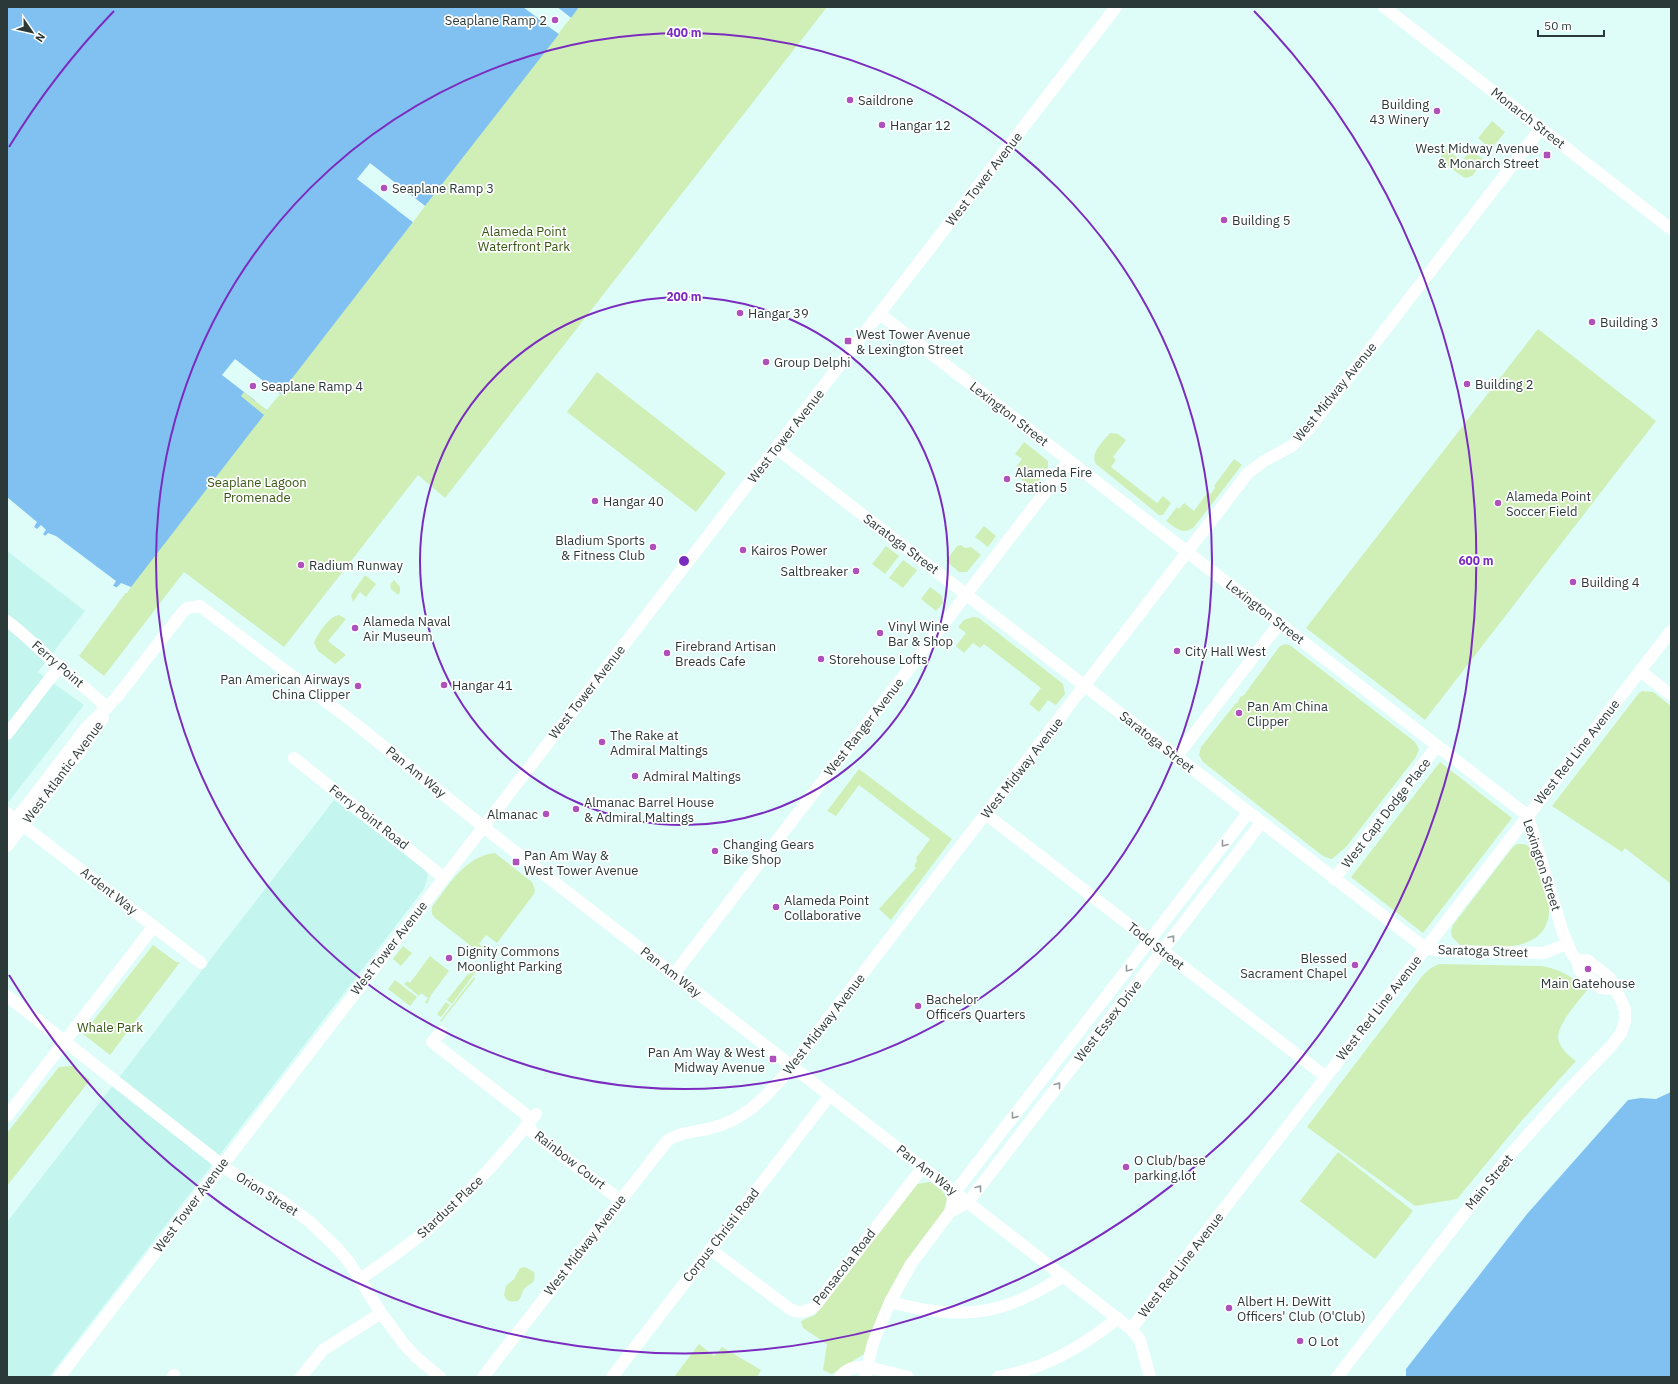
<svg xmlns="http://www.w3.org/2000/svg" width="1678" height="1384" font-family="'IBM Plex Sans',sans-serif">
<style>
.built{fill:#c4f6ef}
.green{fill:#cfefb6}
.water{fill:#80c1f1}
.pier{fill:#defdf9}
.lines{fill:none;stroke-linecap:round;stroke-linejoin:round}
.minor{stroke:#fff;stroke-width:12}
.oneway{stroke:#959c9c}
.ring{fill:none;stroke:#7b2cbf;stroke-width:2}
.poi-dot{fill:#af51ba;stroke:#fff;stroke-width:1.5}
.labels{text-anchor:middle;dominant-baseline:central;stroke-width:3.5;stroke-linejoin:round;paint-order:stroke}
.poi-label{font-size:13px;fill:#2b3a38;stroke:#fff;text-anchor:start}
.street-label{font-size:13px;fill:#2b3a38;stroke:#fff}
.park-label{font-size:13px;fill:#365512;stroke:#fff}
.centre{fill:#7b2cbf;stroke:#fff;stroke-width:2}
.ring-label{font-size:12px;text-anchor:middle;font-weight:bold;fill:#7b2cbf;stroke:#fff;stroke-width:3.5;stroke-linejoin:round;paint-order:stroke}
</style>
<rect width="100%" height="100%" fill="#defdf9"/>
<path class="built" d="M 7,551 L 85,611 L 38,672 L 84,705 L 7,804 Z
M 334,800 L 424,868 L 428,875 L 424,889 L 49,1377 L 7,1377 L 7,1222 Z"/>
<path class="green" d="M 579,7 L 827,7 L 445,498 L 418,475 L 284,647 L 184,572 L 104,676 L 79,656 L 130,587 L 113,586 L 239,388 L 267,410 L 280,394 L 250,371 L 302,352 L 312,352 L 342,314 L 332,313 L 413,222 L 425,206 L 393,181 L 542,22 L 558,34 Z
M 1492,121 L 1505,132 L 1491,149 L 1478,138 Z
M 1446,149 L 1462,161 L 1471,150 L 1484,160 L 1472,176 L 1465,178 L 1441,161 L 1441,155 Z
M 1538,329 L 1656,421 L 1425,720 L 1306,628 Z
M 597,372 L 726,473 L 696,512 L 567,412 Z
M 1110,433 L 1118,434 L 1126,440 L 1113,457 L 1116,460 L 1111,467 L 1157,503 L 1163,496 L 1171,503 L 1163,515 L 1159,515 L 1096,464 C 1089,453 1104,441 1110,433 Z
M 1024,442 L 1048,461 L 1048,470 L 1033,488 L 1018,477 L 1022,472 L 1016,467 L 1022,459 L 1015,454 Z
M 1234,459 L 1242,465 L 1194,527 C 1183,536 1176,528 1166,521 L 1177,507 L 1179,509 L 1184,503 L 1194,511 L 1208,492 L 1211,494 L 1215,488 L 1214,486 Z
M 984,526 L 996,536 L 988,547 L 975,537 Z
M 961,545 L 965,548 L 971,547 L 981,555 L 967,572 L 959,572 L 946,561 L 957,546 Z
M 886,546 L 899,556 L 885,574 L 872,564 Z
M 903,560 L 917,570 L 903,588 L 889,578 Z
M 365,575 L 376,584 L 366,597 L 360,592 L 353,602 L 351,595 Z
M 394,580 L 400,587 L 400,592 L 398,595 L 391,589 L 390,585 Z
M 930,587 L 942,596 L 943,603 L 936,611 L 921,599 Z
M 339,615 L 346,619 L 328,641 L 346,655 L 335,664 L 318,651 L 314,643 C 317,635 329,616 339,615 Z
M 973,617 L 979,618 L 1063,684 L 1065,694 L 1056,705 L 1048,700 L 1039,712 L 1029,704 L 1041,688 L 984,644 L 980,648 L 973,643 L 964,653 L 956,646 L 966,633 L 958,627 L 964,620 Z
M 1286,644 L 1291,646 L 1415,742 L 1419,749 L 1416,757 L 1346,847 L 1332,859 L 1325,857 L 1319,853 L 1203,762 L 1199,755 L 1201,747 L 1236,703 L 1237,704 L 1240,697 L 1244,695 L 1280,646 Z
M 1642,691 L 1653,692 L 1671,706 L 1671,884 L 1625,848 L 1622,852 L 1552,806 L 1639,693 Z
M 1440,762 L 1512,818 L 1423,933 L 1351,877 Z
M 859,769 L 952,839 L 891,920 L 879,909 L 916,868 L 914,866 L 917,861 L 916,858 L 930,839 L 859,785 L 836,816 L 827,811 Z
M 1517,844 C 1524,844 1528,844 1531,850 C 1537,868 1546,887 1549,906 C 1550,914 1548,922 1544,929 C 1527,954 1487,945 1460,945 L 1452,937 L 1451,931 L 1453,925 L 1512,848 Z
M 495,853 L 532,882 L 535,890 L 534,894 L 497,943 L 486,935 L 479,944 L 493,956 L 489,958 L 484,956 L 435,918 L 432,914 L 432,907 C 449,885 465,856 495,853 Z
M 153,945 L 176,962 L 180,962 L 110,1055 L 83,1034 Z
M 403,946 L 412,953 L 401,966 L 393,959 Z
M 430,956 L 449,971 L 431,995 L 427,1004 L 425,1002 L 428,998 L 421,993 L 419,996 L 404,984 L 407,981 L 410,983 Z
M 1439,964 L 1541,966 C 1563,970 1570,976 1587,990 C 1579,1001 1553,1028 1559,1042 C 1563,1051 1569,1056 1576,1061 L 1523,1119 L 1457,1199 L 1415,1206 L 1307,1127 L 1423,975 L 1431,968 Z
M 472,966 L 476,968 L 477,970 L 452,1004 L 447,1000 L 468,974 L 469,975 L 471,973 L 468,970 Z
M 474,977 L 475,979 L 441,1022 L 440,1021 Z
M 395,980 L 417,997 L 410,1006 L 388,989 Z
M 446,1002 L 450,1005 L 441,1017 L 437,1014 Z
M 72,1066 L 90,1080 L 7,1186 L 7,1133 L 59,1067 Z
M 1338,1152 L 1413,1211 L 1375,1259 L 1300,1201 Z
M 930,1182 C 941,1190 946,1191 948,1205 L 897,1279 L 879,1313 L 864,1354 L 832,1374 L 823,1370 L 827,1344 L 803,1328 L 801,1321 L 815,1315 L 917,1184 Z
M 525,1267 L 534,1272 C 536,1284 532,1282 525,1288 C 522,1291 522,1296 519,1300 C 513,1303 506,1302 504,1295 L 506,1286 L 514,1279 L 520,1268 Z
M 699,1344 L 714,1356 L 722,1347 L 761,1370 L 757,1377 L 674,1377 Z"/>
<path class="water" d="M 7,7 L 554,7 L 542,22 L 559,34 L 425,206 L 409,194 L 397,210 L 413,222 L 280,394 L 267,385 L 255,401 L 244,392 L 241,396 L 264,415 L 128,591 L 113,586 L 46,535 L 45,536 L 7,505 Z
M 557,7 L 579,7 L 571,18 Z
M 1671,1092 L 1671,1377 L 1406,1377 L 1406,1369 L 1527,1214 L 1628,1100 L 1641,1098 L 1656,1099 Z"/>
<path class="pier" d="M 523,7 L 557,7 L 571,18 L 570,19 L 555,8 L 545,22 L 560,33 L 559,34 Z
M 370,163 L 425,206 L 424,207 L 410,197 L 400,209 L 414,220 L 413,222 L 357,179 Z
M 235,359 L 280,394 L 279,396 L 268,387 L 257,402 L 222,375 Z
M 7,497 L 37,522 L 34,527 L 37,529 L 41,525 L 46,530 L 43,534 L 45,536 L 48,533 L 56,536 L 116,581 L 113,586 L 116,588 L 121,583 L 131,587 L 127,593 L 119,592 L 112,588 L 47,538 L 44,538 L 41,534 L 33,529 L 7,507 Z"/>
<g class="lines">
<path class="minor" d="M 1384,7 L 1671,229
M 880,314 L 1528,816 L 1563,933 L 1572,954 L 1578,961
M 776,448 L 1425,948 L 1442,951 L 1544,953 L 1567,944
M 7,621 C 26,635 42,652 60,668 C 76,681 93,693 107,708
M 1640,671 L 1671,695
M 7,734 L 59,667
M 1176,757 L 1279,624
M 294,758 L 443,877
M 7,813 L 201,963
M 987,815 L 1326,1077
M 7,831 L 86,728 L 116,698 L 182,613 L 187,608 L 200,606 L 353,722 L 495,836 L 1131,1329 L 1140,1340 L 1150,1377
M 7,846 L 85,745 L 103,718
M 1334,879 L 1437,746
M 1578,961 L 1579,970 L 1601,988 L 1614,989
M 674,974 L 1069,461
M 7,996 L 231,1172 L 283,1202 L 310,1222 L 336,1247 L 349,1262 L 381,1313 L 404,1344 L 416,1357 L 440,1377
M 441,1032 L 432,1042 L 524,1113 C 529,1118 528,1126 532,1132 L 620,1200
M 7,1116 L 154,926
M 950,1212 L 968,1202 L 1261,823
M 710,1249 L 790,1309 C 799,1314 807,1312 815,1306 L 923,1167
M 360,1279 C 385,1262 409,1245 432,1226 C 470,1192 504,1154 536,1114
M 890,1302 C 931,1313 974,1319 1015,1302 C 1033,1295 1048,1286 1064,1276
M 1131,1329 L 1671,631
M 59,1377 L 1116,7
M 173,1377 L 174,1375
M 301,1377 L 323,1350 L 381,1313
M 483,1377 L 667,1141 C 680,1132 696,1132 711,1128 C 743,1120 762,1101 783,1077 L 1248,473 L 1264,461 L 1292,446 L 1307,431 L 1541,128
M 612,1377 L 830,1095
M 840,1377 C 854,1356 889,1374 908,1377
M 865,1377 L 873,1343 L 890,1302 L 911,1264 L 950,1212 L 955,1192 L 1248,813
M 998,1377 C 1044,1369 1082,1347 1118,1318
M 1337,1377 L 1510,1155 L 1561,1098 L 1612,1045 L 1621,1033 L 1625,1021 L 1625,1010 L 1621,1000 L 1610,978 L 1587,960 L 1578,961"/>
</g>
<defs><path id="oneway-chevron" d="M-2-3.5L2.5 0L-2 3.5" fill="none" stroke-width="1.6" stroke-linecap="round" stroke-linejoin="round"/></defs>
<g class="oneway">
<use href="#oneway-chevron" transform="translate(1224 844) rotate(128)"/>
<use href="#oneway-chevron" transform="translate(1172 938) rotate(-52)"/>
<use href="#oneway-chevron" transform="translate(1128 969) rotate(128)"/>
<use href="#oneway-chevron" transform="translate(1058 1085) rotate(-52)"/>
<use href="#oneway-chevron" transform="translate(1014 1116) rotate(128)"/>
<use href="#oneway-chevron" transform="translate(979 1188) rotate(-52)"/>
</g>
<g class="ring">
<circle cx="684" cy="561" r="264"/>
<circle cx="684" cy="561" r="528"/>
<path d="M9 147A792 792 0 0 1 114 11M1254 11A792 792 0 1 1 9 975"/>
</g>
<g class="poi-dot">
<circle cx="555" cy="20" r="4"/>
<circle cx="850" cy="100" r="4"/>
<circle cx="1437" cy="111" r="4"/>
<circle cx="882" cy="125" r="4"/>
<rect x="1543" y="151" width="8" height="8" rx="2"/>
<circle cx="384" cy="188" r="4"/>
<circle cx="1224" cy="220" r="4"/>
<circle cx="740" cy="313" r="4"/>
<circle cx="1592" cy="322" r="4"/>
<rect x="844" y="337" width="8" height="8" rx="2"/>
<circle cx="766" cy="362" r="4"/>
<circle cx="1467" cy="384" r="4"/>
<circle cx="253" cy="386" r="4"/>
<circle cx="1007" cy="479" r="4"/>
<circle cx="595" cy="501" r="4"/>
<circle cx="1498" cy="503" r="4"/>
<circle cx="653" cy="547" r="4"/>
<circle cx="743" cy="550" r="4"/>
<circle cx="301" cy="565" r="4"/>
<circle cx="856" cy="571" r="4"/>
<circle cx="1573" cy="582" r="4"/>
<circle cx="355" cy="628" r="4"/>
<circle cx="880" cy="633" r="4"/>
<circle cx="1177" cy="651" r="4"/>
<circle cx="667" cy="653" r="4"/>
<circle cx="821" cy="659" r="4"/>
<circle cx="444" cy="685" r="4"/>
<circle cx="358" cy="686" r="4"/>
<circle cx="1239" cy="713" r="4"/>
<circle cx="602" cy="742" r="4"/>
<circle cx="635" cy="776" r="4"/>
<circle cx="576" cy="809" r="4"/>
<circle cx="546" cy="814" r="4"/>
<circle cx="715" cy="851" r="4"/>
<rect x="512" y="858" width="8" height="8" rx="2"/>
<circle cx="776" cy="907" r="4"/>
<circle cx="449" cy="958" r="4"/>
<circle cx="1355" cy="965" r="4"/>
<circle cx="1588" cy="969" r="4"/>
<circle cx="918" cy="1006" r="4"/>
<rect x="769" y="1055" width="8" height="8" rx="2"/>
<circle cx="1126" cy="1167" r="4"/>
<circle cx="1229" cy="1308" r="4"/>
<circle cx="1300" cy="1341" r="4"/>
</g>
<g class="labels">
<g class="poi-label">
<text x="547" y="20" text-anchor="end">Seaplane Ramp 2</text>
<text x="858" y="100">Saildrone</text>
<text x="1429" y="104" text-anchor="end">Building<tspan x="1429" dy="15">43 Winery</tspan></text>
<text x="890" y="125">Hangar 12</text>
<text x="1539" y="148" text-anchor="end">West Midway Avenue<tspan x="1539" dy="15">&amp; Monarch Street</tspan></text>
<text x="392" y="188">Seaplane Ramp 3</text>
<text x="1232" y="220">Building 5</text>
<text x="748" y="313">Hangar 39</text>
<text x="1600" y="322">Building 3</text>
<text x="856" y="334">West Tower Avenue<tspan x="856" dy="15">&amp; Lexington Street</tspan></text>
<text x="774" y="362">Group Delphi</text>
<text x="1475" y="384">Building 2</text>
<text x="261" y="386">Seaplane Ramp 4</text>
<text x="1015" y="472">Alameda Fire<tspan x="1015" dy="15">Station 5</tspan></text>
<text x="1506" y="496">Alameda Point<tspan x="1506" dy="15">Soccer Field</tspan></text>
<text x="603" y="501">Hangar 40</text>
<text x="645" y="540" text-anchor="end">Bladium Sports<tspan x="645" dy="15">&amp; Fitness Club</tspan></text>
<text x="751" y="550">Kairos Power</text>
<text x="309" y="565">Radium Runway</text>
<text x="848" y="571" text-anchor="end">Saltbreaker</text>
<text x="1581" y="582">Building 4</text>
<text x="363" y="621">Alameda Naval<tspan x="363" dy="15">Air Museum</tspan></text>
<text x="888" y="626">Vinyl Wine<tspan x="888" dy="15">Bar &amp; Shop</tspan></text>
<text x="675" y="646">Firebrand Artisan<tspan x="675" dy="15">Breads Cafe</tspan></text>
<text x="1185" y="651">City Hall West</text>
<text x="829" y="659">Storehouse Lofts</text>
<text x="350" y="679" text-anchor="end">Pan American Airways<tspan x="350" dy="15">China Clipper</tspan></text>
<text x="452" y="685">Hangar 41</text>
<text x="1247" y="706">Pan Am China<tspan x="1247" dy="15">Clipper</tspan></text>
<text x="610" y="735">The Rake at<tspan x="610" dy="15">Admiral Maltings</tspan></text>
<text x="643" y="776">Admiral Maltings</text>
<text x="584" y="802">Almanac Barrel House<tspan x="584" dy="15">&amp; Admiral Maltings</tspan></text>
<text x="538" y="814" text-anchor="end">Almanac</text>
<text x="723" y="844">Changing Gears<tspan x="723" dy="15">Bike Shop</tspan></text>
<text x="524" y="855">Pan Am Way &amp;<tspan x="524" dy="15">West Tower Avenue</tspan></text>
<text x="784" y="900">Alameda Point<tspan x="784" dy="15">Collaborative</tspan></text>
<text x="457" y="951">Dignity Commons<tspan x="457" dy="15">Moonlight Parking</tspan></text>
<text x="1347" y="958" text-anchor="end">Blessed<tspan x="1347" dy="15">Sacrament Chapel</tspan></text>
<text x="1588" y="983" text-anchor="middle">Main Gatehouse</text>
<text x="926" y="999">Bachelor<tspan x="926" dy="15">Officers Quarters</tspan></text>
<text x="765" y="1052" text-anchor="end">Pan Am Way &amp; West<tspan x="765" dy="15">Midway Avenue</tspan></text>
<text x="1134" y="1160">O Club/base<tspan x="1134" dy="15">parking lot</tspan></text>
<text x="1237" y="1301">Albert H. DeWitt<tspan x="1237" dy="15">Officers' Club (O'Club)</tspan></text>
<text x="1308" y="1341">O Lot</text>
</g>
<g class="street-label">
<text transform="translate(1528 118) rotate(38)">Monarch Street</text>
<text transform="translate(984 179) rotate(-52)">West Tower Avenue</text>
<text transform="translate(1335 392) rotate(-51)">West Midway Avenue</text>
<text transform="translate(1009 414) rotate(38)">Lexington Street</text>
<text transform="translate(786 436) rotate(-52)">West Tower Avenue</text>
<text transform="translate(901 544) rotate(37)">Saratoga Street</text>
<text transform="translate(1265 612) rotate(38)">Lexington Street</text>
<text transform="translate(58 664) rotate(41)">Ferry Point</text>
<text transform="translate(587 692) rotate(-52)">West Tower Avenue</text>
<text transform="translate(864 727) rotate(-52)">West Ranger Avenue</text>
<text transform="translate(1157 742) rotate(38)">Saratoga Street</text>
<text transform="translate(1577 752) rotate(-52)">West Red Line Avenue</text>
<text transform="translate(1022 768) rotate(-52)">West Midway Avenue</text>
<text transform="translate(63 772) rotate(-53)">West Atlantic Avenue</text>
<text transform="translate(416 772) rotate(39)">Pan Am Way</text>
<text transform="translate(1386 813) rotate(-52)">West Capt Dodge Place</text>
<text transform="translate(369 817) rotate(38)">Ferry Point Road</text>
<text transform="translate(1542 865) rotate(72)">Lexington Street</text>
<text transform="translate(109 891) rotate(38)">Ardent Way</text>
<text transform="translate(1156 946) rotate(38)">Todd Street</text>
<text transform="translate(389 948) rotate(-52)">West Tower Avenue</text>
<text transform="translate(1483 951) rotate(2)">Saratoga Street</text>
<text transform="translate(671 972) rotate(38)">Pan Am Way</text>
<text transform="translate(1379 1008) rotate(-52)">West Red Line Avenue</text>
<text transform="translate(1108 1021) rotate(-52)">West Essex Drive</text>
<text transform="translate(824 1024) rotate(-52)">West Midway Avenue</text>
<text transform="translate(570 1160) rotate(38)">Rainbow Court</text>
<text transform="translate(927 1170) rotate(38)">Pan Am Way</text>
<text transform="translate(1489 1182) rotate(-51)">Main Street</text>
<text transform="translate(267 1194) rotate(32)">Orion Street</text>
<text transform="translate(191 1205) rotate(-53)">West Tower Avenue</text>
<text transform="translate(450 1207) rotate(-43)">Stardust Place</text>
<text transform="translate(721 1235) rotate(-52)">Corpus Christi Road</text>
<text transform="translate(585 1245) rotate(-52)">West Midway Avenue</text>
<text transform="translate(1181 1265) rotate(-52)">West Red Line Avenue</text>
<text transform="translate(844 1267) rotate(-52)">Pensacola Road</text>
</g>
<g class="park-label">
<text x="524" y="231">Alameda Point<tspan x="524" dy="15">Waterfront Park</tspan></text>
<text x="257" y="482">Seaplane Lagoon<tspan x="257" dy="15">Promenade</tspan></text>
<text x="110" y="1027">Whale Park</text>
</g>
</g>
<circle cx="684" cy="561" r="6" class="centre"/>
<g class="ring-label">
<text x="684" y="37">400 m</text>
<text x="684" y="301">200 m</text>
<text x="1476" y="565">600 m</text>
</g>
<rect width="1678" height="1384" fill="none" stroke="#2b3a38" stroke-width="16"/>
<g transform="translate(32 32) rotate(124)" stroke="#ffffff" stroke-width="3" paint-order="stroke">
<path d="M0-3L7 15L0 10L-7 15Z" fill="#2b3a38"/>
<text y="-6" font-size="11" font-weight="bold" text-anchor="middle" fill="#2b3a38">N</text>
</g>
<path d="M1538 30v6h66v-6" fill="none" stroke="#2b3a38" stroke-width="2"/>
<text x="1544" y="30" font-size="12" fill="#2b3a38" stroke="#ffffff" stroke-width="3" paint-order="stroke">50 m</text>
</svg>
